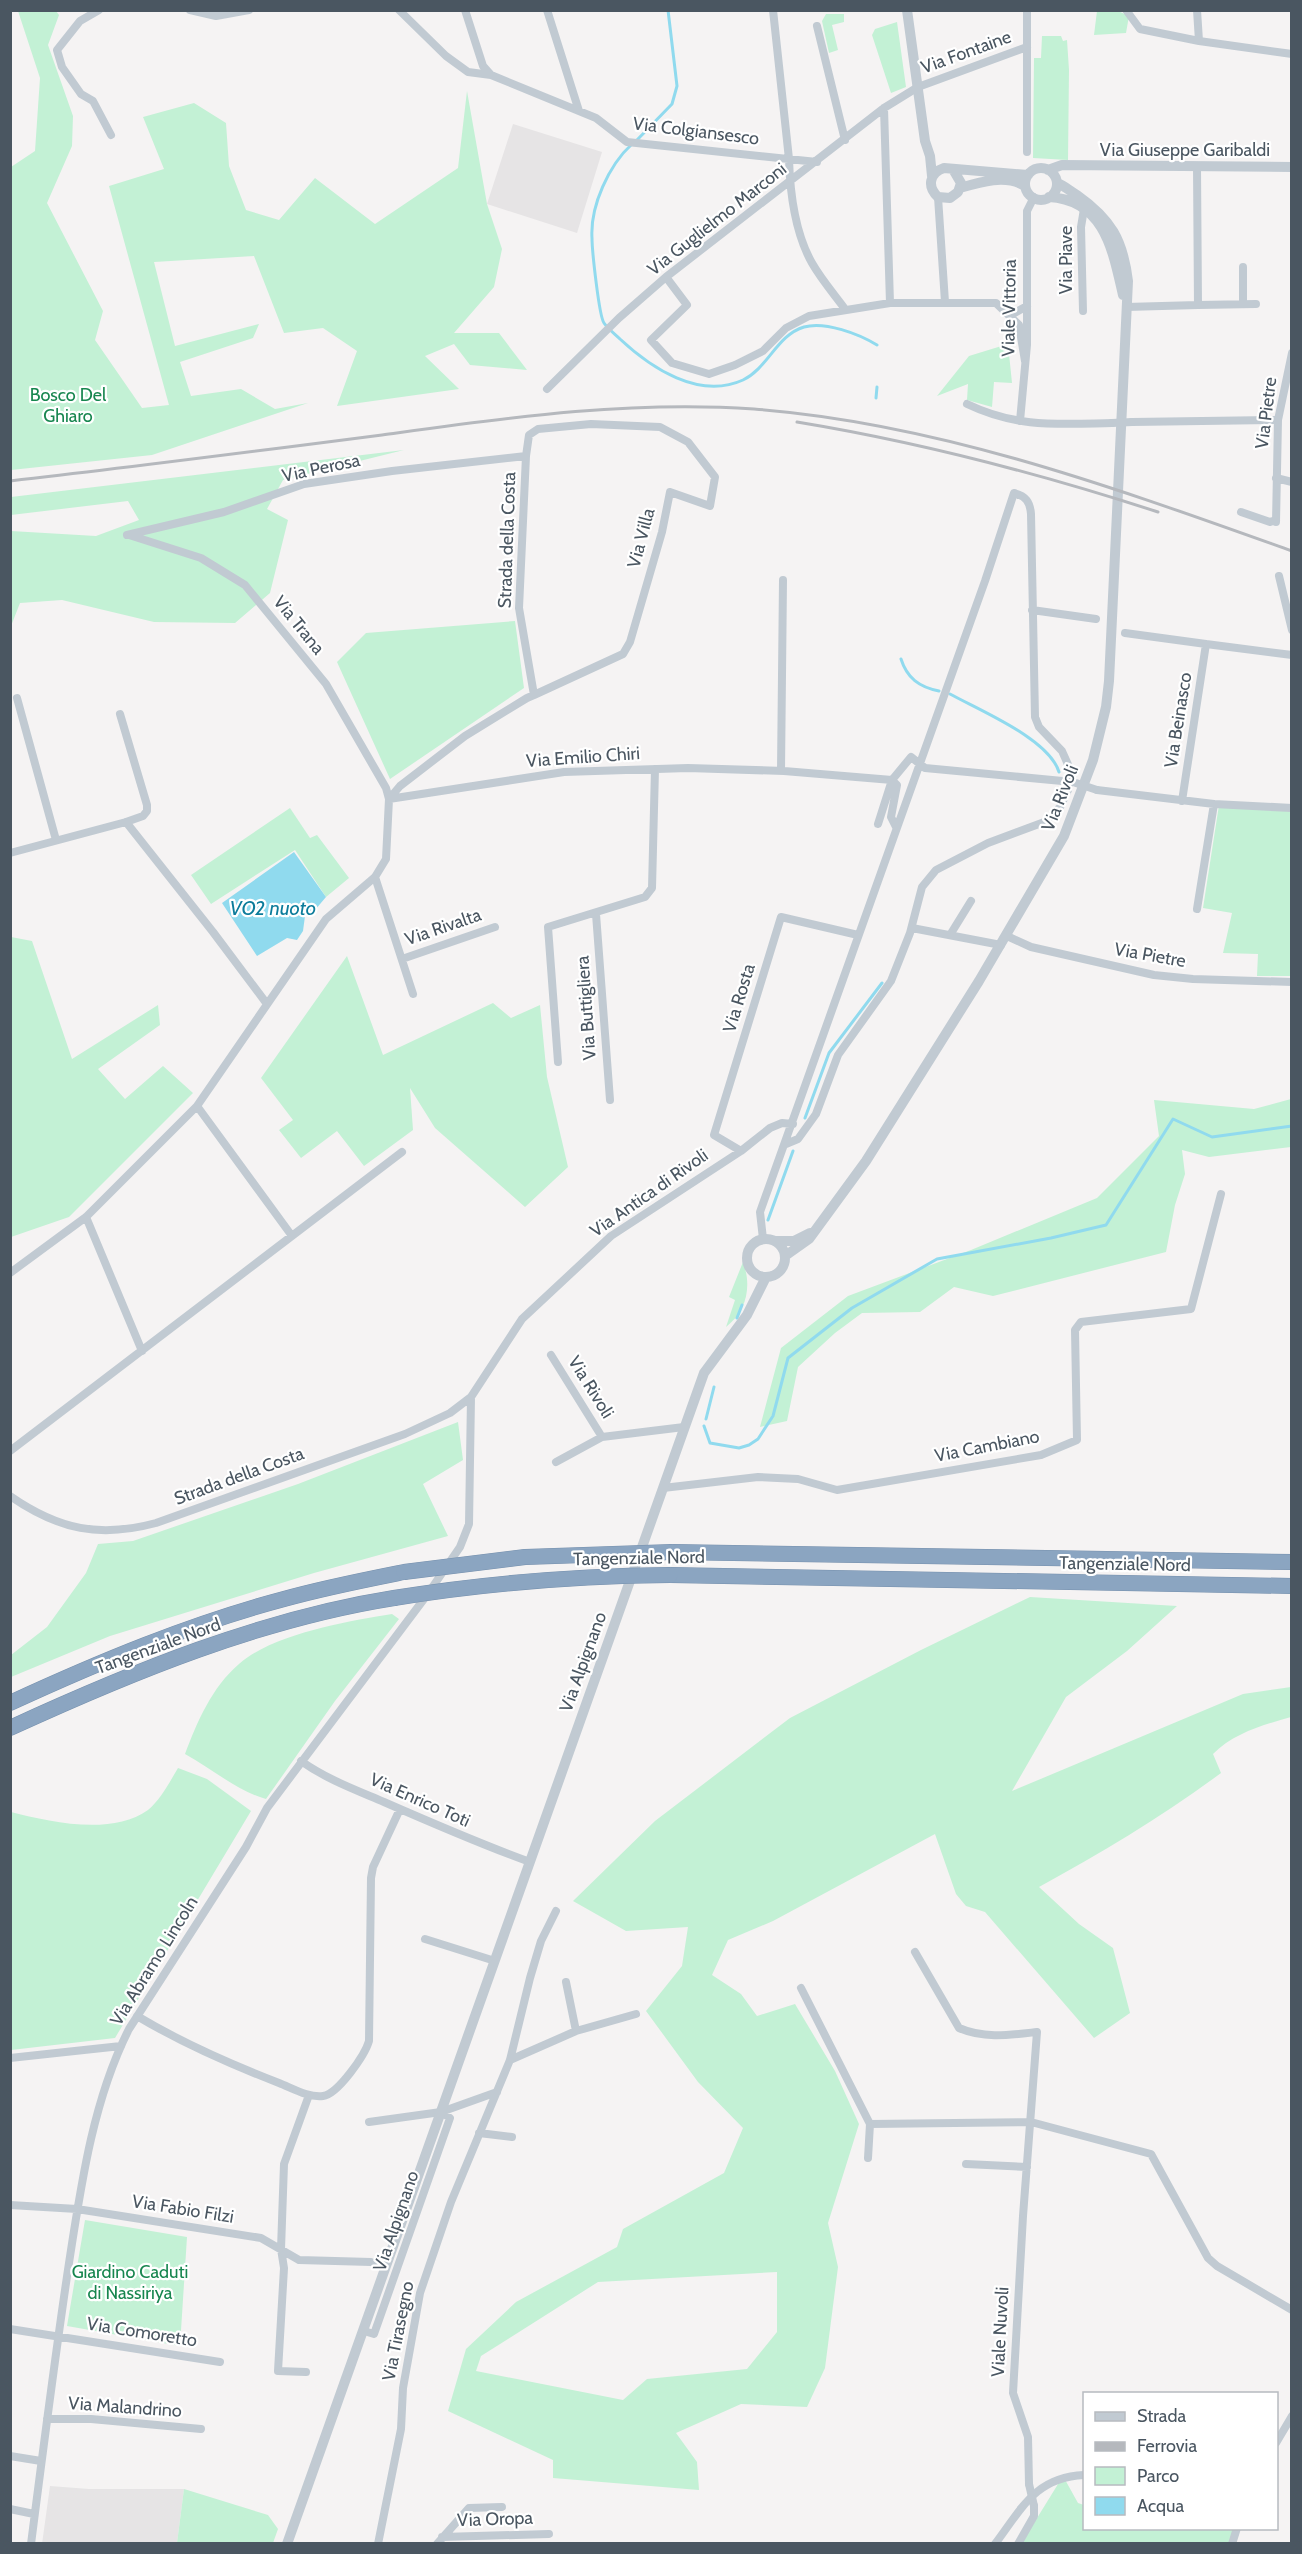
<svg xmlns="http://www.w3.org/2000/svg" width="1302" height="2554" font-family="Cabin,sans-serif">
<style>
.education{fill:#e6e4e5}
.green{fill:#c3f1d5;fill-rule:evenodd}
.water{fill:#90daee}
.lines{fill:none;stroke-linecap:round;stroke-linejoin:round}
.stream{stroke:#90daee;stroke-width:3}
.motorway-casing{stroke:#7690ad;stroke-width:16}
.minor{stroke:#c1cad2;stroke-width:8}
.tertiary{stroke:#c1cad2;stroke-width:10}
.motorway{stroke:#8ba5c1;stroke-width:15}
.rail{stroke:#b5b8bd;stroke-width:3}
.motorway-bridge-casing{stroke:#7690ad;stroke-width:16;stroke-linecap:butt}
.minor-bridge{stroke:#c1cad2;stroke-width:8}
.motorway-bridge{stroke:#8ba5c1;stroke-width:15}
.labels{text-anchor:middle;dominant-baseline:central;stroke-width:4.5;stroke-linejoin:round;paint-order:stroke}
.street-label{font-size:18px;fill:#4a5661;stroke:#fff}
.park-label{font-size:18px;fill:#17864f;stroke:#fff}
.water-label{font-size:20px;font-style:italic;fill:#0c7c9b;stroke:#fff}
</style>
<rect width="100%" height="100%" fill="#f5f3f3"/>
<path class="education" d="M 513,124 L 602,152 L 577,233 L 487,204 Z
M 50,2486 L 89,2489 L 184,2489 L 177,2543 L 42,2544 Z"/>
<path class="green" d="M 18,11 L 56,11 L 59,15 L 48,45 L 73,116 L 72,146 L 47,203 L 103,311 L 95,340 L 142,408 L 169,405 L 109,186 L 164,169 L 143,117 L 194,103 L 226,123 L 229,166 L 246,210 L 279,220 L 315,178 L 375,224 L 458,168 L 467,91 L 487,204 L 502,249 L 494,287 L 454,333 L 499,333 L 527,370 L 470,365 L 454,344 L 425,356 L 459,389 L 337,406 L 357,351 L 323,328 L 284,333 L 254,256 L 154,262 L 175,346 L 259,324 L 253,338 L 180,362 L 191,396 L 241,389 L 275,409 L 308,403 L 152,455 L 11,470 L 11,167 L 35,151 L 40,78 Z
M 1097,11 L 1118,11 L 1129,16 L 1126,33 L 1094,35 Z
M 826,14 L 844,14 L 844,22 L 832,25 L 838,50 L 829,53 L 822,21 Z
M 897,22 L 906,87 L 891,93 L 872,35 L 875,29 Z
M 1042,36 L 1061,36 L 1063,41 L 1067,40 L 1069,70 L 1068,160 L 1033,158 L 1034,58 L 1041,58 Z
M 1008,344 L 1012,383 L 994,382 L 992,407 L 967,400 L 968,384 L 937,396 L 969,356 Z
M 404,450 L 283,480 L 267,509 L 288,520 L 270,593 L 235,623 L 154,622 L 62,600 L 20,603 L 11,626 L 11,531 L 96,536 L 139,520 L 128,501 L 11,515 L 11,497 Z
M 515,621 L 524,688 L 390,779 L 337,662 L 366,633 Z
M 1219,805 L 1291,808 L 1291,976 L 1257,976 L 1258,954 L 1223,953 L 1232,913 L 1203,908 Z
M 290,808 L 310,838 L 317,835 L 349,878 L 326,897 L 295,850 L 211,904 L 191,875 Z
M 11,937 L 32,941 L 72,1059 L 158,1005 L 160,1025 L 98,1069 L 125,1099 L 163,1066 L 193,1093 L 69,1217 L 11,1237 Z
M 347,956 L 383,1055 L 493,1003 L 511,1018 L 540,1005 L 547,1077 L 568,1167 L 525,1207 L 435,1128 L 410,1088 L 413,1130 L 364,1166 L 337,1131 L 301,1158 L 279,1130 L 293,1120 L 261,1078 Z
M 1291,1099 L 1291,1147 L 1209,1157 L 1182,1150 L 1185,1174 L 1175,1205 L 1166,1252 L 993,1296 L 954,1287 L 920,1312 L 862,1313 L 835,1333 L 798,1367 L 787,1421 L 760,1427 L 781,1348 L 848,1296 L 971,1250 L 1097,1198 L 1159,1136 L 1154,1100 L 1254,1109 Z
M 743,1262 C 752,1286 747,1311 726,1327 L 735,1300 L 729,1297 Z
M 458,1422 L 463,1460 L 423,1484 L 448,1536 L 314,1573 L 110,1636 L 11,1677 L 11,1655 L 47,1627 L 86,1573 L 98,1544 L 133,1541 L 298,1484 Z
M 1030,1597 L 1177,1606 L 1127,1651 L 1066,1697 L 1012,1791 L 1243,1694 L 1291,1687 L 1291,1717 C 1263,1725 1234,1733 1213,1754 L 1221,1773 C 1163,1816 1103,1852 1039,1887 L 1079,1924 L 1113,1948 L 1130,2013 L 1094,2038 L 985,1912 L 966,1906 L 956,1894 L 935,1834 L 773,1921 L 728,1940 L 712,1975 L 741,1994 L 757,2016 L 795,2004 L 835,2071 L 859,2124 L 828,2223 L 838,2267 L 825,2368 L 807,2407 L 741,2404 L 676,2433 L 697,2462 L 699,2490 L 553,2478 L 553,2460 L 448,2411 L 466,2349 L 516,2302 L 617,2247 L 623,2229 L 724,2173 L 743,2128 L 698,2082 L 646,2011 L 682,1966 L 688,1927 L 626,1931 L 573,1901 L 655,1821 L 790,1718 L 921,1650 ZM 777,2272 L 777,2332 L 747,2369 L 647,2379 L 623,2400 L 476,2371 L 481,2356 L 598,2282 Z
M 392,1614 L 399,1619 L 335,1701 L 266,1799 C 237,1791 211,1768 185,1754 C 197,1722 212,1687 239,1664 C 273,1634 348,1621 392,1614 Z
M 178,1768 L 207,1779 L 251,1811 L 115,2038 L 11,2050 L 11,1812 C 50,1822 112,1836 148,1810 C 161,1799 169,1783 178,1768 Z
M 85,2220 L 187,2237 L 180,2346 L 67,2326 Z
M 1063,2476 L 1078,2503 L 1084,2505 L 1084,2528 L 1233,2529 L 1230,2543 L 1021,2544 Z
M 184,2489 L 268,2515 L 278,2529 L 273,2543 L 177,2543 Z"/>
<path class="water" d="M 294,852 L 326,897 L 315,910 L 305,916 L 303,931 L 297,940 L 287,938 L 257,956 L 222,903 Z"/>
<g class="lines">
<path class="stream" d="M 637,140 L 672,104 L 677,86 L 668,10
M 632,144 C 609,165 590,206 592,238 C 592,250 599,316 604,323 C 608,329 615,334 620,339 C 651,368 699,400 743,380 C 768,368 777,335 804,327 C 825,321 859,334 877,345
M 876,398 L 877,387
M 901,659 C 907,678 919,687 939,691
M 950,694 C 981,711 1049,739 1059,772
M 805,1118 L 829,1053 L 882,983
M 768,1220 L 793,1151
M 737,1318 L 742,1305
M 706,1419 L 714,1387
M 704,1426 L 710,1443 L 739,1448 L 749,1445 L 758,1439 L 773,1416 L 788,1358 L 852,1308 L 937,1259 L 1051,1238 L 1106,1225 L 1173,1119 L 1212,1137 L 1292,1126"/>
<defs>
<path id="motorway" d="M 672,1552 L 1292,1562
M 670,1575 L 1292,1586
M 10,1703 C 99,1662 190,1624 284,1599 C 323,1588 364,1580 404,1572
M 10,1728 C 132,1672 261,1619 394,1598"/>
</defs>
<use href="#motorway" class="motorway-casing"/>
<path class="minor" d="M 99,10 L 80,21 L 57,50 L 62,67 L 81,94 L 93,101 L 111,135
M 190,10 L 216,16 L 249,10
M 399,10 L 446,56 L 468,72 L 491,75
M 465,10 L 483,66 L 491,75 L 596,118 L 627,142 L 817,162
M 547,10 L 579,111
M 773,10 L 789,159 C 790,192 795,233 812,263 C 821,279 834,294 845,309
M 1027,10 L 1027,152
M 1126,10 L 1140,29 L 1199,41 L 1292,54
M 1197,10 L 1199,41
M 817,26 L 845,140
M 884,108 L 890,303
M 938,197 L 945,302
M 1243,267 L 1243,304
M 666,277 L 687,305 L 651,340 L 672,363 L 709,374 L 735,365 L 763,351 L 786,328 L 809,316 L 890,303 L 996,303 L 1019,325 L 1025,361
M 1198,305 L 1256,304
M 1126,307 L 1198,305 L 1197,167
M 1083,311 L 1081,227 L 1084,209
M 1011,315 L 1027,306
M 547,389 L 619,318 L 666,277 L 884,108 L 918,87 L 1027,47
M 967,404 C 1017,428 1057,424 1112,423
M 1020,421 L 1027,345 L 1027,211 L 1034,197
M 1132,422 L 1278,420
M 1276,478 L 1292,482
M 1241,512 L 1270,522 L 1276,520
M 1276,522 L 1278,420 L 1292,353
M 127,535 L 224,512 L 304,484 L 392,471 L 526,456
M 129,535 L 201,558 L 245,585 L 326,684 L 386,788 L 389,799
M 1279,576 L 1292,630
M 1032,610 L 1096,619
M 1125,633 L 1206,644
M 17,698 L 56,840
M 781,771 L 783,580
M 892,780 L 897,785 L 891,817 L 896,827
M 1097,790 L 1214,804 L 1292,808
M 389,799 L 564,772 L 688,768 L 784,771 L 892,780
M 1182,801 L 1206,644 L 1292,655
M 126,822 L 213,932 L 267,1004
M 878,824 L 892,780 L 911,757 L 925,768 L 1073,782
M 10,853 L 126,822 L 143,816 L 147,811 L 147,805 L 120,714
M 375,877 L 413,994
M 1197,909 L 1214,804
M 596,914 L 610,1100
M 912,928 L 1001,945
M 950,935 L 971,901
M 1007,936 L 1031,947 L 1154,975 L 1193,979 L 1292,982
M 402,959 L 495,927
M 558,1062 L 548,927 L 645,897 L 652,888 L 655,769
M 197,1106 L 292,1236
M 741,1151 L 714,1135 L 781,917 L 858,935
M 86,1217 L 142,1351
M 763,1239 L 760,1212 L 985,581 L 1014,493 C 1026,496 1030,502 1031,514 L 1035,717 L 1039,727 L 1062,751 L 1070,769 L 1068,790 L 1060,807 L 1047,821 L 988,843 L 936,870 L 922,887 L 910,933 L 891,981 L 838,1055 L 816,1114 L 798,1139 L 786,1144
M 10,1273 L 86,1217 L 197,1106 L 326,919 L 375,877 L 386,859 L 389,799 L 400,786 L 465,736 L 527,698 L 534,695 L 623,654 L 630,642 L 662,532 L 670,492 L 710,506 L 715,477 L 688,442 L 660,427 L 591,424 L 538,429 L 529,435 L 526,456 L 519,608 L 534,695
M 551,1355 L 602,1437 L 684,1427
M 10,1451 L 402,1152
M 556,1462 L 602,1437
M 663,1488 L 758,1477 L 798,1479 L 837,1490 L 1041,1455 L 1077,1440 L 1075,1330 L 1081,1322 L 1191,1309 L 1221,1194
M 10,1496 C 59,1530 100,1538 156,1523 L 405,1434 L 450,1413 L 471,1397
M 301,1761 C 326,1779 356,1790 384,1802 C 432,1823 480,1844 530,1862
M 425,1939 L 495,1961
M 915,1952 L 959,2028 C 984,2039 1010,2035 1037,2032 L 1023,2216 L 1013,2393 L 1028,2437 L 1029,2484
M 566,1982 L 576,2031
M 801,1988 L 870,2124 L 1031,2122 L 1151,2154 L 1208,2258 L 1217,2266 L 1292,2310
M 137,2016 C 182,2043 230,2064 279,2083 C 292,2088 309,2098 323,2096 C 338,2094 365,2055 369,2041 L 371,1878 L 373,1867 L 400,1809
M 10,2058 L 121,2046
M 510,2060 L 576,2031 L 636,2014
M 369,2122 L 441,2112 L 497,2092
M 479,2133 L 512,2137
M 868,2158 L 870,2124
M 966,2164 L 1027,2167
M 10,2205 L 77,2209 L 261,2238 L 299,2260 L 371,2262 L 386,2266
M 10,2329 L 220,2362
M 364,2331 L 374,2334 L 450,2118 L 441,2112
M 306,2372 L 278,2371 L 284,2268 L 281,2249 L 284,2164 L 309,2095
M 47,2419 L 91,2419 L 201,2429
M 1276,2443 L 1292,2416
M 10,2456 L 41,2461
M 10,2509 L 34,2514
M 442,2537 L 549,2534
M 31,2544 C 43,2450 55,2356 69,2263 C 81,2185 93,2100 129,2029 L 246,1847 L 267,1808 L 427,1595 L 460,1547 L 469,1524 L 471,1397 L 522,1319 L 611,1236 L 741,1151 L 770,1128 L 782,1123 L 793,1124
M 378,2544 L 401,2429 L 403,2388 L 420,2293 L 451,2202 L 510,2060 L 530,1978 L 541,1941 L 556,1911
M 437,2544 L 469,2508 L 502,2507
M 995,2544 C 1022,2508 1036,2477 1084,2475
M 1018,2544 L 1034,2516 L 1034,2506
M 1232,2544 L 1237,2528"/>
<path class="tertiary" d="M 907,10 L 925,141 L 930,156 L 932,176
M1025 184a16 16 0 1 1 32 0a16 16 0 1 1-32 0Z
M 1048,170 L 1062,165 L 1292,167
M 954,171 L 961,183 L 958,192 L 950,198 L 938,197 C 927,187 929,173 944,168 L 1028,175
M 960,188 C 980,182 1006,174 1025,186
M 1049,197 C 1105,200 1113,252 1123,295
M747 1258a19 19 0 1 1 38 0a19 19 0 1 1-38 0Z
M 776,1241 L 794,1241 L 810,1233
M 785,1256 L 809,1239 L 866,1161 L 979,981 L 1064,836 L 1093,760 L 1106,707 L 1109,681 L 1128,281 C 1123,240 1111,219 1077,195 C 1070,191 1065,186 1057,183
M 287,2544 L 704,1373 L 747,1315 L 766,1277"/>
<use href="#motorway" class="motorway"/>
<path class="rail" d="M 797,422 C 919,442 1041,474 1158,512
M 10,481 C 134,467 258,451 382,435 C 506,418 628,400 754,409 C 939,423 1118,489 1292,551"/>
<defs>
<path id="motorway-bridge" d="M 404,1572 L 525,1557 L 672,1552
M 394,1598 C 486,1583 577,1576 670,1575"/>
</defs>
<use href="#motorway-bridge" class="motorway-bridge-casing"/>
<path class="minor-bridge" d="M 1112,423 L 1132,422
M 1076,783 L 1097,790
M 1029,2484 L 1034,2506"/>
<use href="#motorway-bridge" class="motorway-bridge"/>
</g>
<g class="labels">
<g class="street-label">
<text transform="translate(966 52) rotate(-20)">Via Fontaine</text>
<text transform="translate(696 131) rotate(7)">Via Colgiansesco</text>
<text x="1185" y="150">Via Giuseppe Garibaldi</text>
<text transform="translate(717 219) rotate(-38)">Via Guglielmo Marconi</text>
<text transform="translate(1066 260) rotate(-90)">Via Piave</text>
<text transform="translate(1009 308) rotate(-89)">Viale Vittoria</text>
<text transform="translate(1266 413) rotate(-83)">Via Pietre</text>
<text transform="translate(321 468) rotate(-12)">Via Perosa</text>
<text transform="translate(641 538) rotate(-75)">Via Villa</text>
<text transform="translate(507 540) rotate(-88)">Strada della Costa</text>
<text transform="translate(299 625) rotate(51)">Via Trana</text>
<text transform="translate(1178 720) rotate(-81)">Via Beinasco</text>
<text transform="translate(583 757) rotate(-4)">Via Emilio Chiri</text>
<text transform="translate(1060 798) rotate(-68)">Via Rivoli</text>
<text transform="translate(443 927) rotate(-19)">Via Rivalta</text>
<text transform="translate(1150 955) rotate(10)">Via Pietre</text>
<text transform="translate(739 998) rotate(-73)">Via Rosta</text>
<text transform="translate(586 1008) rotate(-94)">Via Buttigliera</text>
<text transform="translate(649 1193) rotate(-35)">Via Antica di Rivoli</text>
<text transform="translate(591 1387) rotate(58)">Via Rivoli</text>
<text transform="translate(987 1446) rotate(-11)">Via Cambiano</text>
<text transform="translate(239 1476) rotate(-20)">Strada della Costa</text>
<text transform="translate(639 1558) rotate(-1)">Tangenziale Nord</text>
<text transform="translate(1125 1564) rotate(1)">Tangenziale Nord</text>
<text transform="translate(158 1646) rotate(-20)">Tangenziale Nord</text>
<text transform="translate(583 1662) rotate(-70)">Via Alpignano</text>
<text transform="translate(420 1800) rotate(24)">Via Enrico Toti</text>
<text transform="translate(154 1961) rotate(-58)">Via Abramo Lincoln</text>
<text transform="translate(183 2209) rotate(9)">Via Fabio Filzi</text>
<text transform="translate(396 2221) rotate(-71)">Via Alpignano</text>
<text transform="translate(398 2331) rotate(-79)">Via Tirasegno</text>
<text transform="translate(142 2332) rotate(9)">Via Comoretto</text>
<text transform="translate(1000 2332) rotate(-87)">Viale Nuvoli</text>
<text transform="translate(125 2407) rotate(4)">Via Malandrino</text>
<text transform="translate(495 2519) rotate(-2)">Via Oropa</text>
</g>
<g class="park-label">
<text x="68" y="395">Bosco Del<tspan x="68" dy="21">Ghiaro</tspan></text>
<text x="130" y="2272">Giardino Caduti<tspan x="130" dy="21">di Nassiriya</tspan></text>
</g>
<g class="water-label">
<text x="273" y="908">VO2 nuoto</text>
</g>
</g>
<rect width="1302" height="2554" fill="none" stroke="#4a5661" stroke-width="24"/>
<rect x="1083" y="2392" width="195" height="138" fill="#ffffff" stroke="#b7bbc0" stroke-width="1.5"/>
<rect x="1095" y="2412" width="30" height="9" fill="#c1cad2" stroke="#b7bbc0" stroke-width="1.5"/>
<text x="1137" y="2422" font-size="18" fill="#4a5661">Strada</text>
<rect x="1095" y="2442" width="30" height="9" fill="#b5b8bd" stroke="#b7bbc0" stroke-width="1.5"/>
<text x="1137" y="2452" font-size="18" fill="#4a5661">Ferrovia</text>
<rect x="1095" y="2467" width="30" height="18" fill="#c3f1d5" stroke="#b7bbc0" stroke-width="1.5"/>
<text x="1137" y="2482" font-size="18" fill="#4a5661">Parco</text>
<rect x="1095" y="2497" width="30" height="18" fill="#90daee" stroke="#b7bbc0" stroke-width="1.5"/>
<text x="1137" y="2512" font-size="18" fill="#4a5661">Acqua</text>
</svg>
